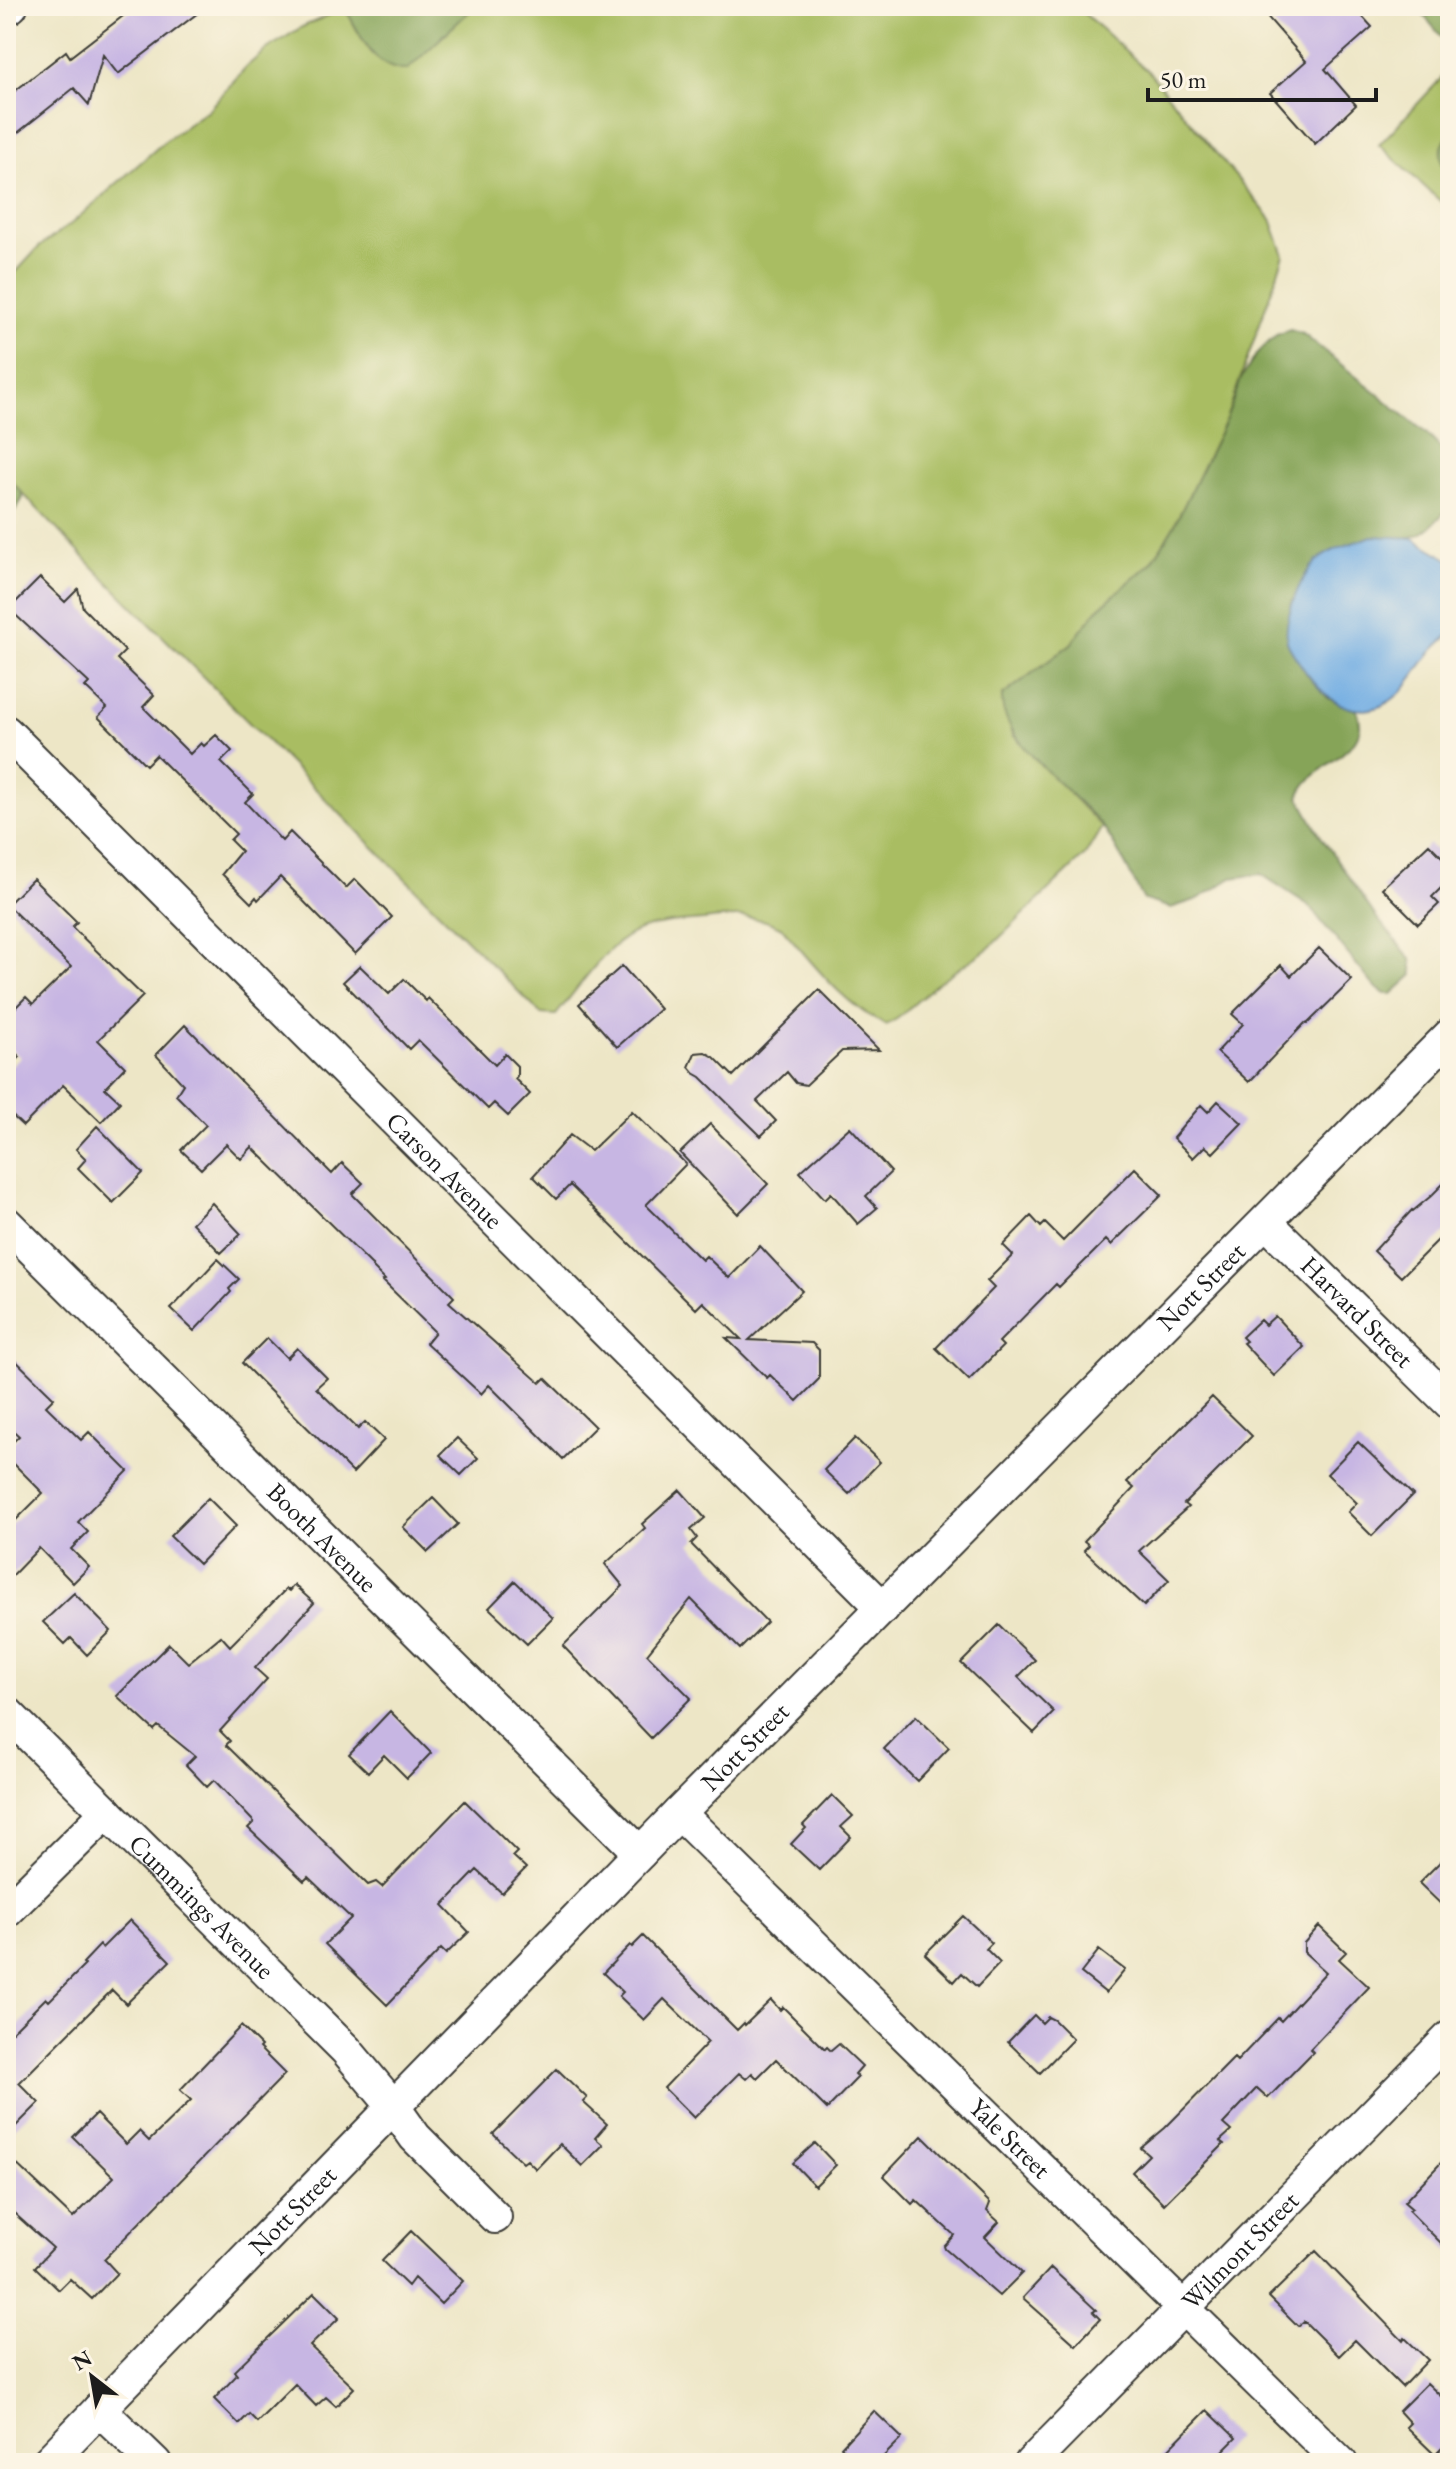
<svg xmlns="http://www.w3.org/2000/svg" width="1456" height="2469" font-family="'EB Garamond',serif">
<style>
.green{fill:#a9bd62;stroke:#626c3f;stroke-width:2}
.forest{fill:#86a458;stroke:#51603a;stroke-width:2}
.water{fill:#72ade3;stroke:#476480;stroke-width:2}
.building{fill:#c7b6e3}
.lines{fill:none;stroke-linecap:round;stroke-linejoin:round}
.minor-casing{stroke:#3b3a36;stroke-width:36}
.minor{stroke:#fff;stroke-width:32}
.labels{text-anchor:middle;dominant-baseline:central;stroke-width:8;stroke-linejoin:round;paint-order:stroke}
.street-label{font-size:26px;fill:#1c1c1c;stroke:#fcf5e5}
</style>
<rect width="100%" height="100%" fill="#fcf5e5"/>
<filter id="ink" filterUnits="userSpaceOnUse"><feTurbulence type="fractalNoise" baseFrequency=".0125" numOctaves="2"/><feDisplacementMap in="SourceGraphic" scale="16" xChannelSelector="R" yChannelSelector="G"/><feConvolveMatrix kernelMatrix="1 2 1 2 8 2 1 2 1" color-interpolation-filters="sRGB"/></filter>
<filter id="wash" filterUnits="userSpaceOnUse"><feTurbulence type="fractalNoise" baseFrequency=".006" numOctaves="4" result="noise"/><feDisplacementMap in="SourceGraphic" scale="32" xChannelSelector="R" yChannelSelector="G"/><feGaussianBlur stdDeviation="1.8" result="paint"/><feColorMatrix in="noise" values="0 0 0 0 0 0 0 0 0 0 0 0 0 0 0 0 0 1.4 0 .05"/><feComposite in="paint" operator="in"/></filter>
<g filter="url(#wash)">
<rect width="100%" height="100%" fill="#ede6c6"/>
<path class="green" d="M 475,6 L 1076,6 L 1149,72 L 1271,219 L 1284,255 L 1226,419 L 1175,524 L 1152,562 L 1097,610 L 1071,644 L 1002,696 L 1013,735 L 1102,827 L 1085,855 L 989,948 L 940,981 L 898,1018 L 886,1025 C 842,1004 813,963 782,928 C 756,914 732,916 704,920 C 682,922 657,923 637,931 C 607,943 577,990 556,1015 L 541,1014 L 101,575 L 6,476 L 6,283 L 39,247 L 72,223 L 165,141 L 209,109 L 246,67 L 267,49 L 302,27 L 345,8 C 360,34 373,70 406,70 Z
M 1450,69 L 1450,210 L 1379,145 Z"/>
<path class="forest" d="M 343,6 L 475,6 L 407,70 C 370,70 361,31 343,6 Z
M 1417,6 L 1450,6 L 1450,47 L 1420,11 Z
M 1450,133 L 1450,180 C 1439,161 1436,152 1450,133 Z
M 1290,330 L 1303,334 L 1426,433 L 1450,458 L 1450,506 C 1418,542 1418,539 1372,536 L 1292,601 L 1287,642 L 1309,677 L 1328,698 L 1356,710 C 1377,752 1312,760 1299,797 L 1320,835 L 1376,917 L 1411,959 L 1413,975 L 1392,994 L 1385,994 L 1374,986 L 1308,905 L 1261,874 L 1232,878 L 1198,899 L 1171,908 L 1144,900 C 1130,876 1118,846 1101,825 C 1073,791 999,740 1002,696 L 1071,644 L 1097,610 L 1152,562 L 1175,524 L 1226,419 L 1241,379 L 1256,355 L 1276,335 Z
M 6,476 L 21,491 L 23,498 L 15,511 L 6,512 Z"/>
<path class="water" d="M 1372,536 L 1413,538 L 1450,560 L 1450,634 C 1443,641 1434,648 1428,656 C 1415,673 1404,695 1383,705 C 1346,722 1317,690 1299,662 C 1295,656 1288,647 1287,641 C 1284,618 1298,583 1312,566 C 1324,550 1354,543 1372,536 Z"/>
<g id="blocks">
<path class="building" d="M 136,6 L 207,6 L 118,74 L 103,55 L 89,105 L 74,88 L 6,142 L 6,98 L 66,51 L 70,57 Z
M 1258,6 L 1353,6 L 1372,27 L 1325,69 L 1356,105 L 1315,144 L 1270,93 L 1306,61 Z
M 40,578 L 65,602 L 78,589 L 83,608 L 125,651 L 117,659 L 154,695 L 143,707 L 190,754 L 201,743 L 204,746 L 216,735 L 232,751 L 221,762 L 253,794 L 245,802 L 282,841 L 290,832 L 346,888 L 355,879 L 392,917 L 355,954 L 280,877 L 258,900 L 256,897 L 251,903 L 222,874 L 241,851 L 230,840 L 236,834 L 156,755 L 146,765 L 98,717 L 107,708 L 85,687 L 89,683 L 9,609 Z
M 1429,844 L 1450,865 L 1450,879 L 1432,897 L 1439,904 L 1418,924 L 1382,888 Z
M 33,879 L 77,922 L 72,927 L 143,996 L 98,1040 L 125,1067 L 105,1088 L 120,1102 L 101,1122 L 63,1085 L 23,1126 L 6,1110 L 6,1071 L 20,1057 L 6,1044 L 6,1017 L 26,997 L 33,1004 L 71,967 L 7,905 Z
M 1319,948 L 1352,980 L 1307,1024 L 1305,1023 L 1249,1082 L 1217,1052 L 1243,1024 L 1232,1014 L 1281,965 L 1291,976 Z
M 360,966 L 389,994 L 404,979 L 426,1001 L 428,998 L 495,1065 L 505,1054 L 517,1066 L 517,1076 L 515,1079 L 530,1094 L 508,1116 L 494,1103 L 488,1109 L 418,1040 L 409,1049 L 343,982 Z
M 622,966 L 660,1009 L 617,1047 L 579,1004 Z
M 819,990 L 879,1050 L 842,1051 L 806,1085 L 796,1083 L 787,1072 L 757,1101 L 776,1121 L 761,1136 L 701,1077 L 694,1073 L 689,1067 L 695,1053 L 705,1052 L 714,1057 L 733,1076 Z
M 185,1025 L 332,1174 L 342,1163 L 363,1183 L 352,1194 L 454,1297 L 449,1302 L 540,1383 L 545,1378 L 595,1427 L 563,1459 L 489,1385 L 481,1394 L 426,1343 L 435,1332 L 383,1281 L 385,1280 L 372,1267 L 373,1266 L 252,1147 L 241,1159 L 226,1144 L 201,1169 L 181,1150 L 206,1125 L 176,1095 L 183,1084 L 156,1055 Z
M 1218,1101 L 1242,1123 L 1213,1153 L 1205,1146 L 1193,1158 L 1173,1138 L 1201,1105 L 1208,1112 Z
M 632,1111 L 686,1164 L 646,1205 L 702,1260 L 706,1256 L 729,1278 L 760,1246 L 802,1291 L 749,1340 L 812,1343 L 819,1350 L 819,1379 L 797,1401 L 770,1375 L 767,1378 L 726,1338 L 741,1339 L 703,1302 L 696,1309 L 570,1185 L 556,1199 L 533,1176 L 570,1135 L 591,1151 Z
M 710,1124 L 768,1184 L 738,1214 L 680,1153 Z
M 97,1126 L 143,1173 L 113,1203 L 78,1168 L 86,1159 L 76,1149 Z
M 850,1127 L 891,1172 L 866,1196 L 877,1208 L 858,1224 L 831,1193 L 825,1199 L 800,1172 Z
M 1135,1168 L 1162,1195 L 1111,1245 L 1106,1240 L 1059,1287 L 1056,1284 L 999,1342 L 1003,1346 L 969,1380 L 936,1348 L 994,1288 L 987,1281 L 1013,1255 L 1003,1245 L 1031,1216 L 1041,1227 L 1045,1223 L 1063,1241 Z
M 1450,1177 L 1450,1228 L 1401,1277 L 1374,1251 L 1412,1210 L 1413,1211 L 1431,1196 Z
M 212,1203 L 241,1234 L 221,1253 L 192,1223 Z
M 218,1259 L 239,1279 L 229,1289 L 231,1292 L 194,1331 L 171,1309 Z
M 1275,1316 L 1304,1347 L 1274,1376 L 1243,1343 L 1246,1341 L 1242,1337 L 1260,1320 L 1265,1325 Z
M 267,1338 L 287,1358 L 297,1348 L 327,1378 L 316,1388 L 358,1429 L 365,1422 L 384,1440 L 353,1473 L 242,1363 Z
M 6,1351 L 54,1398 L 46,1406 L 81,1440 L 89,1432 L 128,1471 L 78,1522 L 88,1532 L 71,1549 L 89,1567 L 73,1583 L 39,1548 L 6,1582 L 6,1530 L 43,1493 L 6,1456 L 6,1449 L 19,1436 L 6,1424 Z
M 1212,1397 L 1252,1436 L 1184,1504 L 1188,1507 L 1139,1551 L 1169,1580 L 1144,1606 L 1084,1550 L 1089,1545 L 1084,1541 L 1134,1488 L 1127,1482 Z
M 457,1438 L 478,1458 L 461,1475 L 440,1455 Z
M 855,1438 L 880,1462 L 849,1494 L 824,1470 Z
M 1358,1442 L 1413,1495 L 1372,1536 L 1348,1512 L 1357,1503 L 1327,1474 Z
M 680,1490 L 705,1518 L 691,1530 L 697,1538 L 691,1544 L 767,1622 L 740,1649 L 691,1599 L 647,1654 L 691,1698 L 651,1738 L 563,1646 L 623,1586 L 605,1564 L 645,1528 L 642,1524 Z
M 208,1498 L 236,1526 L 199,1564 L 170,1536 Z
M 433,1498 L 458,1524 L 428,1552 L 403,1527 Z
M 515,1581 L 553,1618 L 527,1644 L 489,1608 Z
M 294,1585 L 314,1603 L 255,1668 L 267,1679 L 220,1731 L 230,1741 L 226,1745 L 368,1885 L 376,1882 L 382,1887 L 465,1801 L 517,1852 L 513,1856 L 526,1868 L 502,1893 L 477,1870 L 443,1905 L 469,1932 L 446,1954 L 441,1949 L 387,2005 L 325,1944 L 351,1918 L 308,1877 L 304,1881 L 248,1828 L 254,1822 L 214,1780 L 207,1787 L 186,1765 L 195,1756 L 158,1726 L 154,1730 L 117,1696 L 169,1644 L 188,1663 L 221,1636 L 230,1646 L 286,1589 L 289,1591 Z
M 74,1593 L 111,1631 L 87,1655 L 71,1638 L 65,1644 L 43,1622 Z
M 999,1625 L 1035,1660 L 1018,1677 L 1054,1712 L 1034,1733 L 961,1663 Z
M 390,1711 L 431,1753 L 407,1778 L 384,1755 L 368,1772 L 349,1754 Z
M 916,1716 L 949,1748 L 917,1781 L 884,1749 Z
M 832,1795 L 853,1816 L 841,1827 L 851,1837 L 819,1870 L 791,1844 L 806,1828 L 803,1825 Z
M 1450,1852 L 1450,1913 L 1419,1883 Z
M 963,1916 L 992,1943 L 986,1949 L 1000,1963 L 977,1987 L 962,1973 L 954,1982 L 925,1954 Z
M 130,1920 L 170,1961 L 126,2004 L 112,1990 L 19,2083 L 39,2103 L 6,2136 L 6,2038 L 46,1998 L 49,2001 L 85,1965 L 83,1963 L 100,1945 L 102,1948 Z
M 1319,1926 L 1346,1952 L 1339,1959 L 1369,1987 L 1310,2049 L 1313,2052 L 1268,2098 L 1257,2088 L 1223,2124 L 1231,2131 L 1220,2141 L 1224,2144 L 1164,2204 L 1132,2172 L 1149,2155 L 1141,2148 L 1165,2128 L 1234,2058 L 1237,2061 L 1278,2018 L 1281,2021 L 1326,1972 L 1304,1952 L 1304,1943 Z
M 643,1936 L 737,2030 L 744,2023 L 745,2025 L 771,2000 L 780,2010 L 783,2007 L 825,2049 L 827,2047 L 831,2051 L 839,2044 L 862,2066 L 855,2074 L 858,2077 L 827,2109 L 776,2059 L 757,2078 L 752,2073 L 746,2079 L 739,2073 L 694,2118 L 664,2088 L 708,2042 L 664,1999 L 644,2020 L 619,1996 L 623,1992 L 603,1973 L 630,1945 L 632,1947 Z
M 1099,1950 L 1125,1970 L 1106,1993 L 1081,1973 Z
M 1034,2015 L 1042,2023 L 1048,2017 L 1054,2020 L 1073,2039 L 1040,2073 L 1008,2042 Z
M 241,2026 L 261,2046 L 259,2048 L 285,2074 L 104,2259 L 117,2273 L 92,2299 L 70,2279 L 59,2290 L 35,2267 L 53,2248 L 6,2206 L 6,2154 L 73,2218 L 114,2177 L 73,2137 L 96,2114 L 126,2144 L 139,2131 L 149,2141 L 191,2100 L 180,2090 Z
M 557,2069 L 587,2098 L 583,2102 L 607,2124 L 595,2138 L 603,2145 L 582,2166 L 560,2144 L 536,2169 L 527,2160 L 523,2163 L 493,2134 Z
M 922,2136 L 990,2203 L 987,2211 L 999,2222 L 985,2237 L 1022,2273 L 999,2296 L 945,2249 L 944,2246 L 954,2235 L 916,2200 L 912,2204 L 884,2176 Z
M 815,2143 L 836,2165 L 815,2186 L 793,2163 Z
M 1450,2153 L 1450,2252 L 1409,2211 L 1412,2209 L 1404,2202 Z
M 411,2231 L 463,2281 L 441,2304 L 414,2278 L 408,2286 L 382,2261 Z
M 1316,2251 L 1403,2341 L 1405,2338 L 1428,2360 L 1402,2387 L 1355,2340 L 1339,2356 L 1304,2321 L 1298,2326 L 1269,2297 Z
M 1051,2268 L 1096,2310 L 1093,2312 L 1100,2319 L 1076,2345 L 1023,2298 Z
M 314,2293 L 339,2318 L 310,2346 L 354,2388 L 336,2406 L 326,2397 L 316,2406 L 295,2384 L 257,2422 L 249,2414 L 239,2424 L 214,2399 L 237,2375 L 234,2371 Z
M 1427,2383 L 1450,2405 L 1450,2440 L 1435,2455 L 1406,2427 L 1410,2423 L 1399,2411 Z
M 1207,2410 L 1236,2438 L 1211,2463 L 1155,2463 Z
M 874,2411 L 902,2438 L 877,2463 L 858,2463 L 841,2447 Z"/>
</g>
</g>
<g filter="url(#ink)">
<use href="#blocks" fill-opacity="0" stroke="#3b3a36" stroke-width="2"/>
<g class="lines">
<defs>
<g id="minor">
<path d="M 6,10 L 11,6"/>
<path id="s1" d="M 6,732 L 883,1608"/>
<path id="s2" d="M 1266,1222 L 1450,1403"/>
<path id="s3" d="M 6,1223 L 640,1853"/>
<path id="s4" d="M 6,1712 L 346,2050 L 393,2106 L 415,2137 L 495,2217"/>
<path id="s5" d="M 679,1813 L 1341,2463"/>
<path d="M 6,1912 L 107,1812"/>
<path d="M 99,2409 L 155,2463"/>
<path id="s6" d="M 47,2463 L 679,1813 L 1450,1035"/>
<path id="s7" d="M 1031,2463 L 1450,2037"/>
</g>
</defs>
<use href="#minor" class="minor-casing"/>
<use href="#minor" class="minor"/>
</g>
</g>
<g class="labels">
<g class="street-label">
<text stroke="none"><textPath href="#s1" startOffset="620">Carson Avenue</textPath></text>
<text stroke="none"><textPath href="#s6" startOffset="1648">Nott Street</textPath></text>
<text stroke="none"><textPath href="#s2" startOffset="128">Harvard Street</textPath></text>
<text stroke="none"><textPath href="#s3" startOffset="446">Booth Avenue</textPath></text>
<text stroke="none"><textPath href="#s6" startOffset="1000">Nott Street</textPath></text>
<text stroke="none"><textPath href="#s4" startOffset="276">Cummings Avenue</textPath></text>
<text stroke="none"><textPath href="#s5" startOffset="464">Yale Street</textPath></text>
<text stroke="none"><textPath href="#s6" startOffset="352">Nott Street</textPath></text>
<text stroke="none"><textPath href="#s7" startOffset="298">Wilmont Street</textPath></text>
</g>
</g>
<rect width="1456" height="2469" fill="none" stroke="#fcf5e5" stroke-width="32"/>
<g transform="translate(92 2377) rotate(329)" stroke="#fcf5e5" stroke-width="6" paint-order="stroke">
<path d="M0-6L14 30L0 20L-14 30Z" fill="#1c1c1c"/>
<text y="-12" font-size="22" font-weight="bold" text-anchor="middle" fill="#1c1c1c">N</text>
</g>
<path d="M1148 88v12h228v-12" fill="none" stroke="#1c1c1c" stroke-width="4"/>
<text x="1160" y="88" font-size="24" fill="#1c1c1c" stroke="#fcf5e5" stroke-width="6" paint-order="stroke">50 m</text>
</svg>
